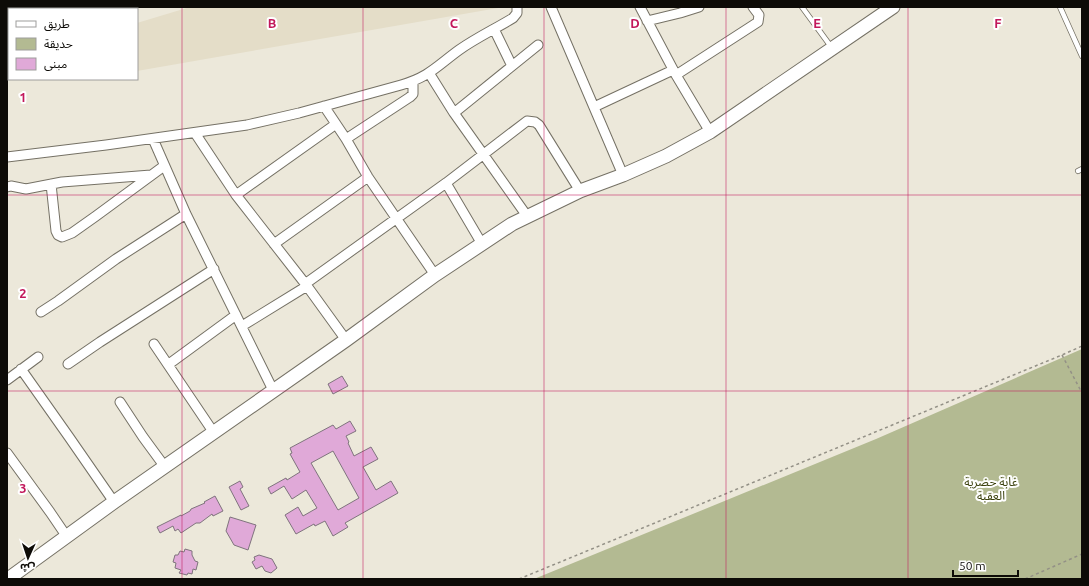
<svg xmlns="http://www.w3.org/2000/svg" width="1089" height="586" font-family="Ubuntu,'Noto Sans Arabic',sans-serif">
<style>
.built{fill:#e4ddc8}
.green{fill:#b3ba92}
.building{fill:#e0a9d8;stroke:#7f747d;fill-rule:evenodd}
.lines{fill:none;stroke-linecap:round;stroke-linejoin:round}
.lane-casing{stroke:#757165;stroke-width:6}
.street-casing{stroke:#757165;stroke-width:11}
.secondary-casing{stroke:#757165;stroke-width:15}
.highway-casing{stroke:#757165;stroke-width:18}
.path{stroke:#939086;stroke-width:1.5;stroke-dasharray:3 3;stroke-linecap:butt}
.lane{stroke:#fff;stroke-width:4.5}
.street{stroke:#fff;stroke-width:9}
.secondary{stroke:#fff;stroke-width:13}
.highway{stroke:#fff;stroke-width:16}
.rail{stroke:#66645c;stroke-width:2.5;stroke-dasharray:8 4;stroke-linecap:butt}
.grid{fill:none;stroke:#c2185b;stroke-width:1;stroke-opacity:0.55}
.labels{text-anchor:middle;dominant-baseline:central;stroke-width:4;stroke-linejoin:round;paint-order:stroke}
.park-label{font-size:12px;fill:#3b410d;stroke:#fff}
.grid-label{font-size:13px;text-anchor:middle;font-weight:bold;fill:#c2185b;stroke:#fff;stroke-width:4;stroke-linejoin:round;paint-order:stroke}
</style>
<rect width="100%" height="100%" fill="#ece8da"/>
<path class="built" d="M 190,7 L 498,7 L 498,8 L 137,71 L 137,23 Z"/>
<path class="green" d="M 1082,349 L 1082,579 L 534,579 L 876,439 Z"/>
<path class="building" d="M 342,376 L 348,386 L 333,394 L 328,384 Z
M 350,421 L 356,431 L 346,436 L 349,442 L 348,443 L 354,456 L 371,447 L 378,459 L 363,467 L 376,490 L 391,481 L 398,493 L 345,523 L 348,527 L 333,536 L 325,521 L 315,526 L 314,524 L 296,534 L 285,515 L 298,507 L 303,516 L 317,508 L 306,490 L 292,499 L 284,486 L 271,494 L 268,488 L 286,478 L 287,480 L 300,472 L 290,454 L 292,453 L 290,448 L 333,425 L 336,429 ZM 333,451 L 359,498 L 338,510 L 311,463 Z
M 240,481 L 243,487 L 240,489 L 249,506 L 241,510 L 229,487 Z
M 215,496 L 223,511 L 213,516 L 212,514 L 200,523 L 196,523 L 181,533 L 178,529 L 175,531 L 173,526 L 160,533 L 157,527 L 181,515 L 181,516 L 190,511 L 191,509 L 205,503 L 204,502 Z
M 230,517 L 256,525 L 248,550 L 234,545 L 226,531 Z
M 185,549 L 192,551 L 192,555 L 195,561 L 198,562 L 196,570 L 193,569 L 192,574 L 188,573 L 187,575 L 179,573 L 181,570 L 175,568 L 176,563 L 173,562 L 175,555 L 178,555 L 180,551 L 184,552 Z
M 259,555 L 272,559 L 277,568 L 271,573 L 265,571 L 262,566 L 256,569 L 252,562 L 255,560 L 254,557 Z"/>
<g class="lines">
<defs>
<path id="lane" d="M 802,7 L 832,48
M 1060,7 L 1082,56
M 1078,171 L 1082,169"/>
<path id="street" d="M 551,7 L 623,175
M 640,7 L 676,75 L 710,132
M 647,21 L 680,13 L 699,7
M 494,29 L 512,66
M 429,73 L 454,113 L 527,216
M 676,75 L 758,22 L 759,15 L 753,7
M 324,106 L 346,139 L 410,97 L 413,94 L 413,81
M 594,107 L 673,70
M 454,113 L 538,45
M 195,133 L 236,195 L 307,286 L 346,340
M 153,139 L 186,214 L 273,390
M 346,139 L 368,177 L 435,275
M 7,157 L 106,145 L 247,125 L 299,113 L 401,85 C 429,77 437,66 459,50 C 476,38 495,29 513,18 L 517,13 L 517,7
M 446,183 L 482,244
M 51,184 L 56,231 L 58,235 L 62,237 L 72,233 L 96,216 L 164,166
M 7,187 L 11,186 L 26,189 L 62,182 L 151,175
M 236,195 L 336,124
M 274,244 L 368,177
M 305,284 L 446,183 L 527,121 L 535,122 L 539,125 L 580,191
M 41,312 L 58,301 L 116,259 L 186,214
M 242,326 L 307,286
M 154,344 L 214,433
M 68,364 L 100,342 L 214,269
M 169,364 L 236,315
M 21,369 L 69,437 L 114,502
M 7,380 L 38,357
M 120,402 L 143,437 L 165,467
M 7,453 L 50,512 L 67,537"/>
<path id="secondary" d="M 8,579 L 114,502 L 346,340 L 435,275 L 512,224 L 580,191 L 623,175 L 666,156 L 710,132 L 893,7"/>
<path id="highway" d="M 7,9 L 16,7
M 66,9 L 74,7
M 7,24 L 9,24"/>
</defs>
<use href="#lane" class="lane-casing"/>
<use href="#street" class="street-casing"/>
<use href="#secondary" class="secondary-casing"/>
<use href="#highway" class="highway-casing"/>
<path class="path" d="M 1062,355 L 1082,393
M 519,579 L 1062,355 L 1082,346
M 1025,579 L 1082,554"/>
<use href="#lane" class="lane"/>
<use href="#street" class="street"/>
<use href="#secondary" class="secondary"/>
<use href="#highway" class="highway"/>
<path class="rail" d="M 7,68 L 9,68"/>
</g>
<path class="grid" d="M 182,7 L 182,579M 363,7 L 363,579M 544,7 L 544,579M 726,7 L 726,579M 908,7 L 908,579M 7,195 L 1082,195M 7,391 L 1082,391"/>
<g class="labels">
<g class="park-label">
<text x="991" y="481">غابة حضرية<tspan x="991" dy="14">العقبة</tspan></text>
</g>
</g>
<g class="grid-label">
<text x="272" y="28">B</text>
<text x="454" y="28">C</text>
<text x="635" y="28">D</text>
<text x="817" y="28">E</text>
<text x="998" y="28">F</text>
<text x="23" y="102">1</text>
<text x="23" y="298">2</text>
<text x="23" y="493">3</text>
</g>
<rect width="1089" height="586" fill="none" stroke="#0d0b07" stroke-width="16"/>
<rect x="8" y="8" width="130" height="72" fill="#ffffff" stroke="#9e9d9c"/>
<rect x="16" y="21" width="20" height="6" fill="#ffffff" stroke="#9e9d9c"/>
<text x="44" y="28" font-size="12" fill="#0d0b07">طريق</text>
<rect x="16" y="38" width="20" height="12" fill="#b3ba92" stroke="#9e9d9c"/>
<text x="44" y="48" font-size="12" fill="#0d0b07">حديقة</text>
<rect x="16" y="58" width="20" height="12" fill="#e0a9d8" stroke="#9e9d9c"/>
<text x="44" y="68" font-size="12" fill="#0d0b07">مبنى</text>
<g transform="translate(28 558) rotate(183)" stroke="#ffffff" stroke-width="3" paint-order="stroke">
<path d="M0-3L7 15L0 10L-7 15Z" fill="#0d0b07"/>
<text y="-6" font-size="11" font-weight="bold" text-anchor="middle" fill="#0d0b07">ش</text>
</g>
<path d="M953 570v6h65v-6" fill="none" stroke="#0d0b07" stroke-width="2"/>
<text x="959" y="570" font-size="12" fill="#0d0b07" stroke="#ffffff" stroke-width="3" paint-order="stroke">50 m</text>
</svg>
